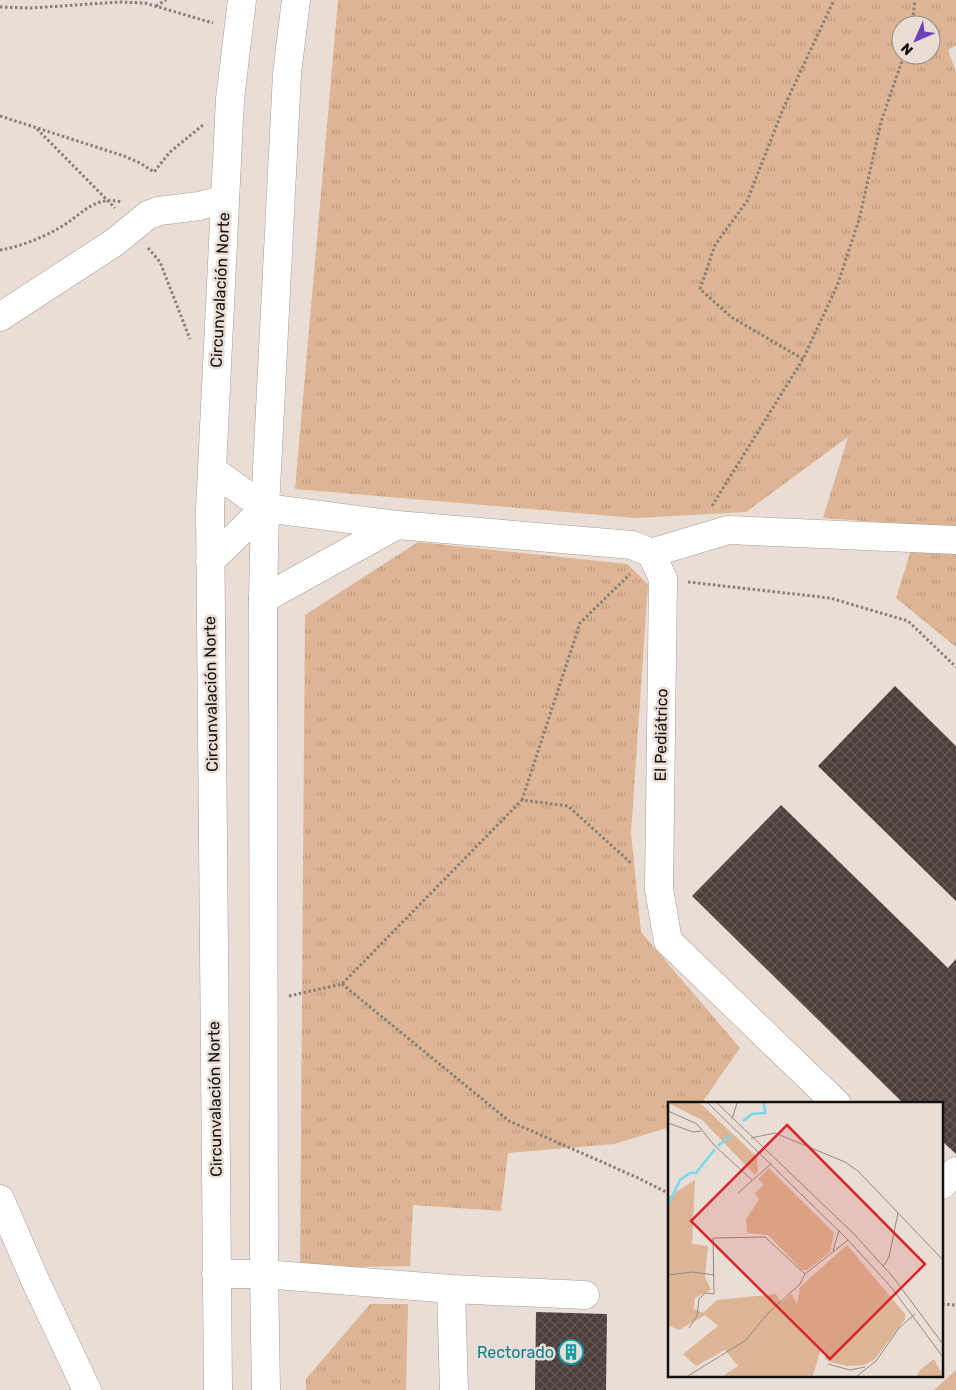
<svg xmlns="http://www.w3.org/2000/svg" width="956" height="1390" font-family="Rubik,sans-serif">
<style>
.grass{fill:url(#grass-tufts);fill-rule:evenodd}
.building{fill:url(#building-cross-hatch)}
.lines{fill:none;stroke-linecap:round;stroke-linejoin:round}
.minor-casing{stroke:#a89e95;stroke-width:29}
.highway-casing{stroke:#a89e95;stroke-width:29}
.path{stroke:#877f79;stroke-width:3;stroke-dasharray:2.5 2.5;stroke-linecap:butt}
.minor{stroke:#fff;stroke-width:28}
.highway{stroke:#fff;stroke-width:28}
.labels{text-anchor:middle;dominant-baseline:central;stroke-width:5;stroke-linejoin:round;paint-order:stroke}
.street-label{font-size:16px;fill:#13100d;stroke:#e9ddd5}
.culture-label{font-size:16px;fill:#0d838f;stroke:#e9ddd5;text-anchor:end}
.inset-river{fill:none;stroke:#76daef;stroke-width:2.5}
.inset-road{fill:none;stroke:#938b85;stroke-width:1}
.view{fill:#d62828;fill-opacity:0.15;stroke:#d62828;stroke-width:2.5}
.inset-edge{fill:none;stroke:#13100d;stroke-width:2.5}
</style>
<defs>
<pattern id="grass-tufts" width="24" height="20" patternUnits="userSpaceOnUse" patternTransform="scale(1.25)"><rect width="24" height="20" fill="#ddb594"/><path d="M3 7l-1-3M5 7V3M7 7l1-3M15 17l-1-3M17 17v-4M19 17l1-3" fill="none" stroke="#bd9b7e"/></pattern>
<pattern id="building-cross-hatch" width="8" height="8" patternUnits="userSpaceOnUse" patternTransform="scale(1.25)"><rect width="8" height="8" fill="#4c403d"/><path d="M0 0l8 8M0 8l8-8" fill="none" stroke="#625855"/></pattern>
</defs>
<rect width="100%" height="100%" fill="#e9ddd5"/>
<path class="grass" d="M 338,0 L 956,0 L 956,45 L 948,50 L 956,72 L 956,647 L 896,598 L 919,525 L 823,518 L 848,437 L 746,512 L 636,518 L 295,489 ZM 901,25 L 931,25 L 931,55 L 901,55 Z
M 418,542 L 627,564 L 648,584 L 631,833 L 641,932 L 740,1048 L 701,1104 L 670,1104 L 670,1127 L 614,1144 L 508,1153 L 501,1211 L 413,1205 L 410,1266 L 300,1268 L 305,615 Z
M 370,1304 L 408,1304 L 406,1390 L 306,1390 L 306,1379 Z
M 956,1370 L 956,1390 L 934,1390 Z"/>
<path class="building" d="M 895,686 L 956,746 L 956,901 L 818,766 Z
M 781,805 L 948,968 L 956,959 L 956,1154 L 942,1141 L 942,1104 L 904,1104 L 692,896 Z
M 536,1312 L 607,1314 L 606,1390 L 535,1390 Z"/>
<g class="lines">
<defs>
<path id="minor" d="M 0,317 L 115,242 L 148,215 L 159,211 L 199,206 L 225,199
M 265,508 L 397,525 L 632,545 L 651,553 L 663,579 L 659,889 L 668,941 L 837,1104
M 651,553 L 728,530 L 956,540
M 263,599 L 397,525
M 942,1185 L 956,1171
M 0,1199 L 35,1280 L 87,1390
M 264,1274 L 451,1289 L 585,1295
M 451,1289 L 454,1390"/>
<path id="highway" d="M 210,561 L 265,508 L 212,470
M 216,1274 L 264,1274
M 218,1390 L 210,510 L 230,99 L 242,0
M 266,1390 L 264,1274 L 263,599 L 265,508 L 287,74 L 296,0"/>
</defs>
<use href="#minor" class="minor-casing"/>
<use href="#highway" class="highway-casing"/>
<path class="path" d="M 156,6 L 166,0
M 0,7 L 31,8 L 120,2 L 145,3 L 213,23
M 912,25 L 915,0
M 0,116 L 124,156 L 140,163 L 154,172 L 170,152 L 203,125
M 37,129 L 115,208
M 148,248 L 160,262 L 190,339
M 0,250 C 19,247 42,238 59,228 C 81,216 93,195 122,202
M 803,359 L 731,317 L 700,289 L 715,245 L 747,201 L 783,109 L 834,0
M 712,506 L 803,359 L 837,286 L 859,220 L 881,122 L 904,55
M 688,582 L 830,598 L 908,621 L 956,667
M 522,800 L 580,623 L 630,574
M 342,984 L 509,1121 L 636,1177 L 670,1194
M 289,996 L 342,984 L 522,800 L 568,806 L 632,864
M 942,1304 L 956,1305"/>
<use href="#minor" class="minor"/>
<use href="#highway" class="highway"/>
</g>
<defs>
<symbol id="building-ring" viewBox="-11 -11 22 22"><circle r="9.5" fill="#e9ddd5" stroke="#0f9aa8" stroke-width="1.5"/><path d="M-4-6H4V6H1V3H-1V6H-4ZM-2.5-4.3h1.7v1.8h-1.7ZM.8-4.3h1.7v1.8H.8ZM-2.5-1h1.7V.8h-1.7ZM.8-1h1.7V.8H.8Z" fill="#0f9aa8"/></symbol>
</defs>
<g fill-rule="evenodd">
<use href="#building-ring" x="557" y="1338" width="28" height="28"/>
</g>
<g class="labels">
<g class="street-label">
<text transform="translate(220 290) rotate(-87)">Circunvalación Norte</text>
<text transform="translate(211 694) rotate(-91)">Circunvalación Norte</text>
<text transform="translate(661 735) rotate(-89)">El Pediátrico</text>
<text transform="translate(215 1099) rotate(-91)">Circunvalación Norte</text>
</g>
<g class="culture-label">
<text x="554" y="1352">Rectorado</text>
</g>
</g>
<g transform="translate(668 1102)">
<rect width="275" height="275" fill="#e9ddd5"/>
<path d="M 0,1 L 32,1 L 89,55 L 90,69 L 87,73 L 34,18 ZM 101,66 L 166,131 L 162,150 L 139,168 L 134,168 L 100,133 L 79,131 L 78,117 L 91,98 L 87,91 L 96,83 L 90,77 ZM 27,78 L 24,142 L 40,144 L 37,175 L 43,188 L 27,196 L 26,207 L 35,211 L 49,198 L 108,192 L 113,201 L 123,192 L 129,202 L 132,185 L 179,143 L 237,212 L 237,217 L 206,258 L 196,263 L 179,264 L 162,260 L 157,257 L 158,252 L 152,249 L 145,274 L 55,274 L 70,264 L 57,248 L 28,264 L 15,252 L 50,224 L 37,213 L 11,228 L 2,224 L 0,228 L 0,95 ZM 266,257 L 275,274 L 249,274 L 252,268 Z" fill="#ddb594"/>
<path class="inset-river" d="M 75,19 L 84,12 L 97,11 L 96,1M 50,44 L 63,33M 0,103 L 12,78 L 22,71 L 28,71 L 47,47"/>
<path class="inset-road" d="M 40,1 L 180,138 L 223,185 L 275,255M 49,1 L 186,132 L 225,175 L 275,242M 0,9 L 29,22 L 46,43 L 84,78M 64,17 L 69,1M 0,21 L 25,30 L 33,29M 83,36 L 107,31 L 177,60 L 190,69 L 275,158M 70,91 L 104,61M 165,149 L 171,128M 215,165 L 221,155 L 230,111M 0,173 L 25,170 L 46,173M 21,226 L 29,214 L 31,197 L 37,191 L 46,192 L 45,136 L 97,135 L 137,172 L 180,138M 160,262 L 182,268 L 197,265M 20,274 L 78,238 L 100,211 L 132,182 L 137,172M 189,274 L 208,259 L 231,226 L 247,212"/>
<path class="view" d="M 119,23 L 257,162 L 162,257 L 23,119 Z"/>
<rect width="275" height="275" class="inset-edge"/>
</g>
<g transform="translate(916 40) rotate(225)"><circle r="24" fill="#e9ddd5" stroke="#938b85"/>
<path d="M0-4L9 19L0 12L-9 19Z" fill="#6e3fb7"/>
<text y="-8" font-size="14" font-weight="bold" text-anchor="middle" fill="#13100d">N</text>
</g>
</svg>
